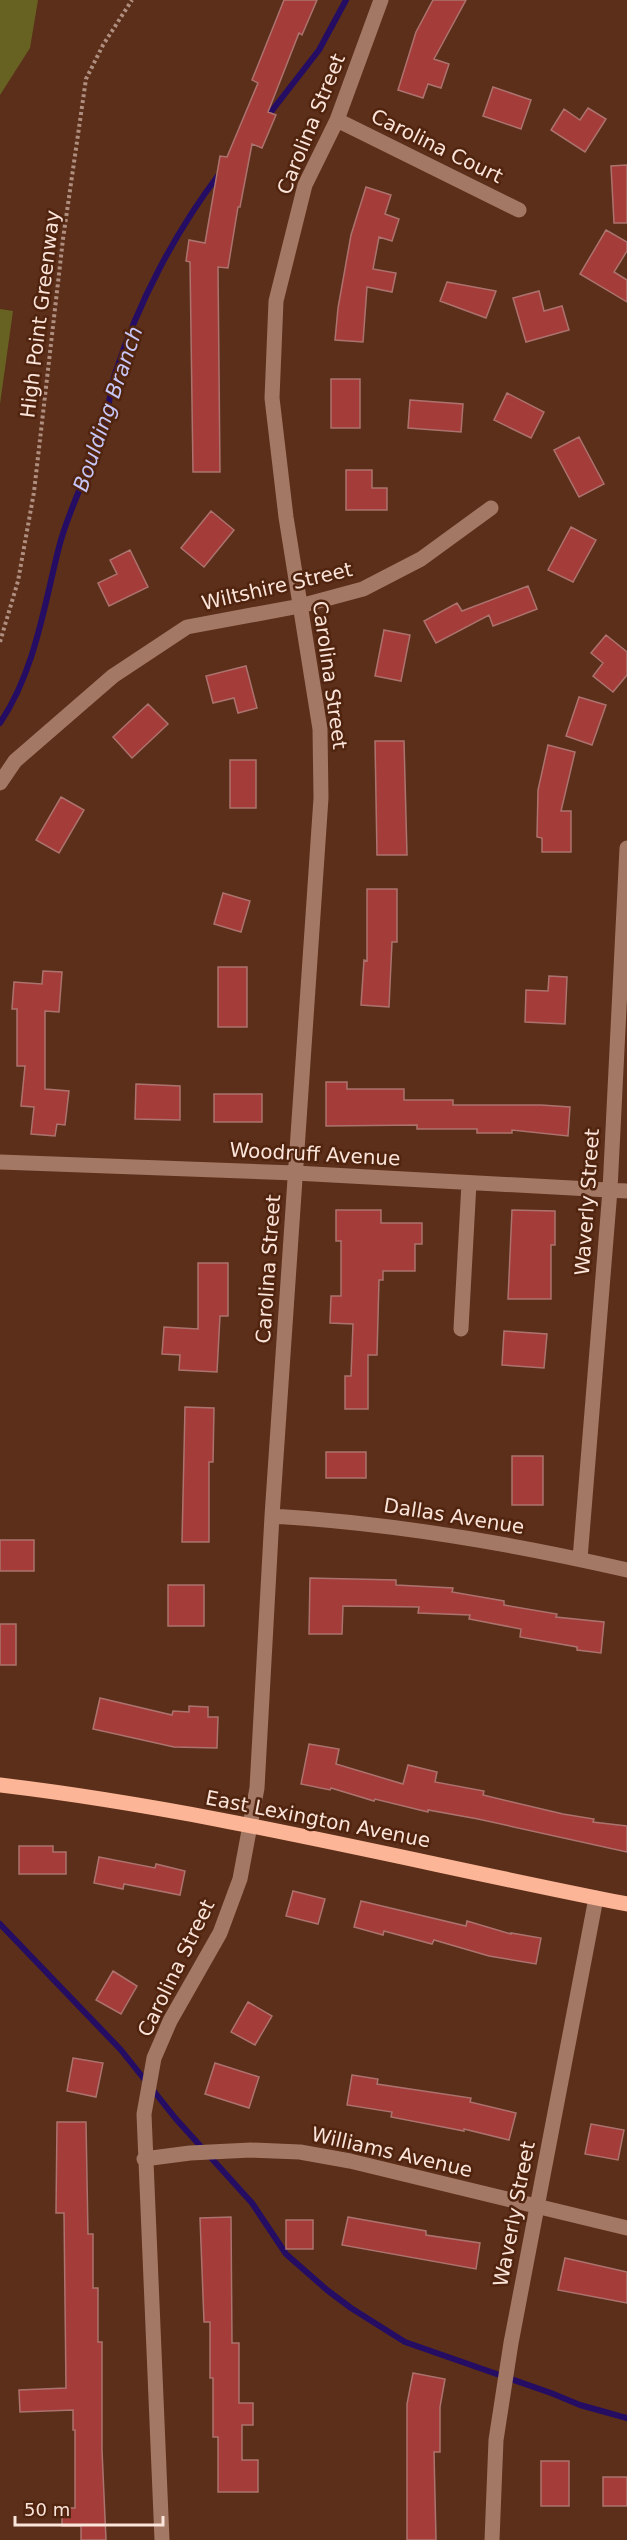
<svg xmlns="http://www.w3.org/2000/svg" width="627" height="2540" font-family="'DejaVu Sans',sans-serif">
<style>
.green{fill:#676222}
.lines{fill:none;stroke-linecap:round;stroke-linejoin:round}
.stream{stroke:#250d64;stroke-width:6}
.building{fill:#a43c3a;stroke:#ac736e;stroke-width:1.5}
.path{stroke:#b08f80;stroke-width:4;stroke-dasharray:3 3;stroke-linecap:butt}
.minor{stroke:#a37864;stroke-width:15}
.major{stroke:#fcb596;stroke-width:15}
.labels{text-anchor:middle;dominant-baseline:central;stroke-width:5;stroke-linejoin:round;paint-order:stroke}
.street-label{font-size:20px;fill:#fbe4da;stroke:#50240f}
.water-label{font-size:21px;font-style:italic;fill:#c7c6f7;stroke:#50240f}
</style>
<rect width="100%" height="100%" fill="#5b2f1a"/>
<path class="green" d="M 0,0 L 38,0 L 30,48 L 0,95 Z
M 0,309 L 13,311 L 0,404 Z"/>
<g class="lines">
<path class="stream" d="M 267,117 L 319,50 L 346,0
M 0,723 C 35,671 44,606 59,547 C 70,504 93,465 105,423 C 109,407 110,390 115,374 C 138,303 175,232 220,173
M 0,1924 L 121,2050 L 176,2119 L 252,2203 L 286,2254 L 327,2290 L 351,2308 L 405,2342 L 551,2393 L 580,2405 L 627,2418"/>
</g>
<path class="building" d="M 284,0 L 317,0 L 302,35 L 299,33 L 268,112 L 276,115 L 262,148 L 252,144 L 240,207 L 238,207 L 228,268 L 218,267 L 220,472 L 193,472 L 190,262 L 186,261 L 189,240 L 205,243 L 220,156 L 227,157 L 258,83 L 252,80 Z
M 433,0 L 466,0 L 434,59 L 449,64 L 441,88 L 428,84 L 423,98 L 398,90 L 416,32 Z
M 493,87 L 531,100 L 521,129 L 483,116 Z
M 588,108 L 606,119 L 585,152 L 551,130 L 564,109 L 580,120 Z
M 627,165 L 627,223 L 614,223 L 611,166 Z
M 366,187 L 391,195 L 385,214 L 399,219 L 392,241 L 379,237 L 373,269 L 396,273 L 392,292 L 367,287 L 363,342 L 335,340 L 338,308 L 351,235 Z
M 606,230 L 627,242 L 627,251 L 614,272 L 627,280 L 627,302 L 580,274 Z
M 447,282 L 496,291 L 486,318 L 440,301 Z
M 539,291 L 544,311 L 562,306 L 569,330 L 526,342 L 513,298 Z
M 331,379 L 360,379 L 360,428 L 331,428 Z
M 507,393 L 544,412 L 531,438 L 494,420 Z
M 410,400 L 463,404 L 461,432 L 408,428 Z
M 579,437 L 604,484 L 579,497 L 554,450 Z
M 346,470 L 372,470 L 372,488 L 387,488 L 387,510 L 346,510 Z
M 211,511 L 234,530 L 204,567 L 181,548 Z
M 571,527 L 596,540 L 573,582 L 548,570 Z
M 130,550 L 148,587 L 109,606 L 98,583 L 117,574 L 110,560 Z
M 528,586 L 537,609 L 493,626 L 489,615 L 436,643 L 424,621 L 457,603 L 462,611 Z
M 384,630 L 410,635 L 401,681 L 375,676 Z
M 606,635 L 627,652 L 627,675 L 613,692 L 593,676 L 603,663 L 591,653 Z
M 246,666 L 257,708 L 238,713 L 234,698 L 213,703 L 206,676 Z
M 579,697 L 606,705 L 592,745 L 566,736 Z
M 148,704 L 168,724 L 132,758 L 113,737 Z
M 375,741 L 404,741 L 407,855 L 377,855 Z
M 548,745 L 575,752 L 561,811 L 571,811 L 571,852 L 542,852 L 542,838 L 537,837 L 538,790 Z
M 230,760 L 256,760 L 256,808 L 230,808 Z
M 61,797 L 84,810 L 59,853 L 36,840 Z
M 367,889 L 397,889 L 397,942 L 392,942 L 389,1007 L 361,1005 L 364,960 L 367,961 Z
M 223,893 L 250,901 L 241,932 L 214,924 Z
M 218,967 L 247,967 L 247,1027 L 218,1027 Z
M 43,971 L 62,972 L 59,1012 L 45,1011 L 45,1089 L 69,1091 L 65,1125 L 57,1124 L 55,1136 L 31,1134 L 34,1107 L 21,1106 L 25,1066 L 17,1066 L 17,1009 L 12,1009 L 14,982 L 42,984 Z
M 549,976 L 567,977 L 565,1024 L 525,1022 L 526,990 L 548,991 Z
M 326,1082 L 347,1082 L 347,1089 L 404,1089 L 404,1100 L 453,1100 L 453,1105 L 541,1105 L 570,1107 L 568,1136 L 512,1130 L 512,1133 L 477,1133 L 477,1129 L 417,1129 L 417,1125 L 326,1126 Z
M 136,1084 L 180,1086 L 180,1120 L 135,1119 Z
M 214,1094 L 262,1094 L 262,1122 L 214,1122 Z
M 336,1210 L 381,1210 L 381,1223 L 422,1223 L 422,1244 L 415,1244 L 415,1271 L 383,1271 L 383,1280 L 379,1280 L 377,1355 L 368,1355 L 368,1409 L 345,1409 L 345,1376 L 351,1376 L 353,1324 L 330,1323 L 331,1296 L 341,1296 L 341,1241 L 336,1241 Z
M 512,1210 L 555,1211 L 555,1245 L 551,1245 L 551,1299 L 508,1299 Z
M 198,1263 L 228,1263 L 228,1316 L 220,1316 L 217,1372 L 179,1370 L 180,1355 L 162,1354 L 164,1327 L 198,1329 Z
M 504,1331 L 547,1334 L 544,1368 L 502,1365 Z
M 185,1407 L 214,1408 L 213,1462 L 209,1462 L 209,1542 L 182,1542 Z
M 326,1452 L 366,1452 L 366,1478 L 326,1478 Z
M 512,1456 L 543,1456 L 543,1505 L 512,1505 Z
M 0,1540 L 34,1540 L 34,1571 L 0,1571 Z
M 310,1578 L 396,1580 L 396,1585 L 453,1588 L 452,1592 L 504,1601 L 504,1605 L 557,1614 L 556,1617 L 604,1622 L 601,1653 L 577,1650 L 577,1647 L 520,1637 L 521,1629 L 469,1619 L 470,1615 L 418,1613 L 419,1607 L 343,1606 L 342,1634 L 309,1634 Z
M 168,1585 L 204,1585 L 204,1626 L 168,1626 Z
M 0,1624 L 16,1624 L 16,1665 L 0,1665 Z
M 100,1698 L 172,1715 L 173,1711 L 189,1712 L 189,1706 L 208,1707 L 208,1717 L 218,1717 L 217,1748 L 174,1747 L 93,1729 Z
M 309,1744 L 339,1749 L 336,1764 L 403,1784 L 408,1765 L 437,1772 L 435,1782 L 484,1791 L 483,1795 L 563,1814 L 594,1819 L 593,1822 L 627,1826 L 627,1852 L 478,1819 L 428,1810 L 428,1812 L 375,1799 L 374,1801 L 331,1788 L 330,1790 L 301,1784 Z
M 19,1846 L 53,1846 L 53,1852 L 66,1852 L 66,1874 L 19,1874 Z
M 99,1857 L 155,1868 L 156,1864 L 185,1871 L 180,1895 L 124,1884 L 123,1889 L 94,1883 Z
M 293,1891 L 325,1899 L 318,1924 L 286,1916 Z
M 361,1901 L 466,1926 L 467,1921 L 511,1934 L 511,1933 L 541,1938 L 536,1964 L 489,1956 L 434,1940 L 432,1944 L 384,1931 L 383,1935 L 354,1927 Z
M 113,1971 L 137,1986 L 121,2014 L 96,2000 Z
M 248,2002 L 272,2016 L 255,2045 L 231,2032 Z
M 73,2058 L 103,2063 L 96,2097 L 67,2091 Z
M 215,2063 L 259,2077 L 249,2108 L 205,2094 Z
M 352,2075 L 378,2079 L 377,2084 L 471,2098 L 470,2102 L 516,2113 L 509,2140 L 464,2129 L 464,2131 L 391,2117 L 392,2112 L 347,2105 Z
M 57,2122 L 86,2122 L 88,2234 L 93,2234 L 93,2288 L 98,2288 L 98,2342 L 102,2342 L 102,2450 L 106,2540 L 81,2540 L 81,2526 L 62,2526 L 62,2508 L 75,2508 L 75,2430 L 73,2430 L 73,2410 L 20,2412 L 19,2390 L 66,2388 L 64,2213 L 56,2213 Z
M 591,2124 L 624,2130 L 618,2160 L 585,2154 Z
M 231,2217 L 232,2343 L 239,2343 L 239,2403 L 253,2403 L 253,2425 L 242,2425 L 242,2460 L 258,2460 L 258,2492 L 218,2492 L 218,2437 L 213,2437 L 213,2378 L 210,2378 L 210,2322 L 204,2322 L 200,2218 Z
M 348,2217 L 426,2231 L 426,2235 L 480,2243 L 476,2269 L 342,2245 Z
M 286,2220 L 313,2220 L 313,2249 L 286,2249 Z
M 565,2258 L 627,2272 L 627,2303 L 558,2290 Z
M 413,2373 L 445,2379 L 440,2407 L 440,2452 L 434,2452 L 436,2540 L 407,2540 L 407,2404 Z
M 541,2461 L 569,2461 L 569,2506 L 541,2506 Z
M 603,2477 L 627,2477 L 627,2506 L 603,2506 Z"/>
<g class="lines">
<path class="path" d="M 0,642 L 18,581 L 34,492 L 63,239 L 86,79 L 103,45 L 132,0"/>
<path class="minor" d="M 337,120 L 519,210
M 0,783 L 15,761 L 113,676 L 187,627 L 300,606 L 363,589 L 421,559 L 491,508
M 0,1162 L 295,1173 L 627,1191
M 461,1329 L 469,1183
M 272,1516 C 392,1523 510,1543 627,1570
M 580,1559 L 610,1190 L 627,848
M 144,2159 L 190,2153 L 251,2150 L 300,2152 L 350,2161 L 627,2228
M 162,2540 L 144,2114 L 154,2058 L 170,2021 L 220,1933 L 240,1879 L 257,1788 L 272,1516 L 321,798 L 320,729 L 286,517 L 272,398 L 276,301 L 305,185 L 337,120 L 381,0
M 492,2540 L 496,2440 L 511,2343 L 596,1898"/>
<path class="major" d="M 0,1785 C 211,1810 418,1863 627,1904"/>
</g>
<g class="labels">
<g class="street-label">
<text transform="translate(311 124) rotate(-68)">Carolina Street</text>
<text transform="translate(437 146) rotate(26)">Carolina Court</text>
<text transform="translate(40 314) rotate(-83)">High Point Greenway</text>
<text transform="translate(277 586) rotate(-13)">Wiltshire Street</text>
<text transform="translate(330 675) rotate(82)">Carolina Street</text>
<text transform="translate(315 1154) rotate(3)">Woodruff Avenue</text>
<text transform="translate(587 1202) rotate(-86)">Waverly Street</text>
<text transform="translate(268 1269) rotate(-86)">Carolina Street</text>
<text transform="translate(454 1516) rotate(9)">Dallas Avenue</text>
<text transform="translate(318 1819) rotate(11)">East Lexington Avenue</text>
<text transform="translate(176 1968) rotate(-64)">Carolina Street</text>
<text transform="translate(392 2152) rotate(13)">Williams Avenue</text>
<text transform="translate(514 2214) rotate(-79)">Waverly Street</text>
</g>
<g class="water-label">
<text transform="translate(108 409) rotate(-71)">Boulding Branch</text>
</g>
</g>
<path d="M15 2516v9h148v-9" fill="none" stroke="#fbe4da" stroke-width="3"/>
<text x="24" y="2516" font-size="18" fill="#fbe4da" stroke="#50240f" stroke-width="4.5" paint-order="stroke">50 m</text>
</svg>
